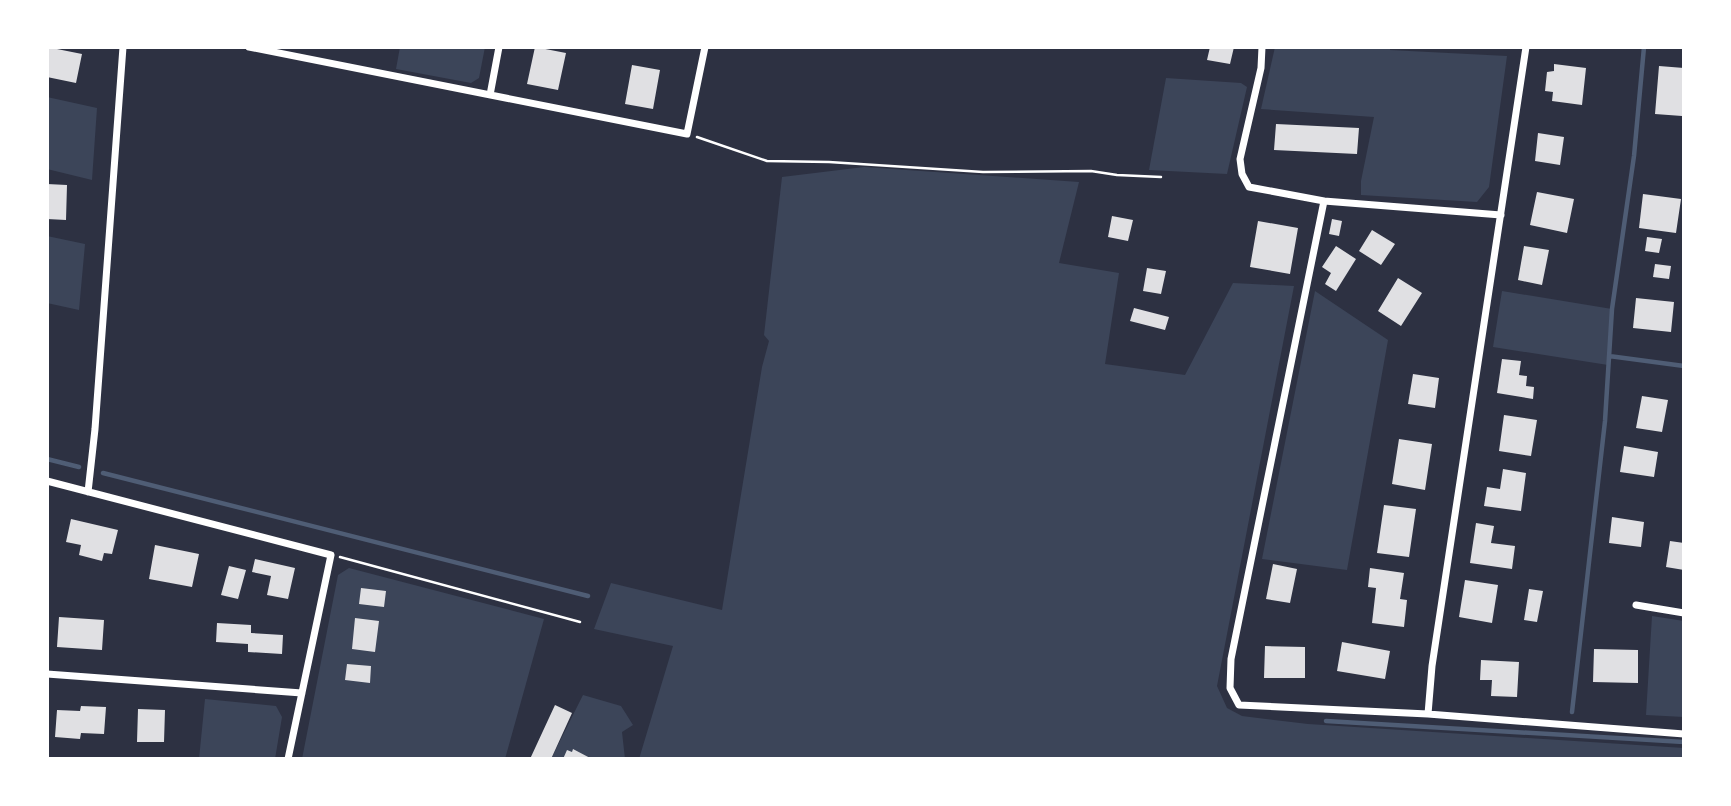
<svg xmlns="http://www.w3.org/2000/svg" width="1731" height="806" font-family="Montserrat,sans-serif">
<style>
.green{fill:#3c4559}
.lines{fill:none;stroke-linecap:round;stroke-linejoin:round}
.stream{stroke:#4f5d75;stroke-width:4.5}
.building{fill:#e0e0e3}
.path{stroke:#fff;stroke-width:2.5}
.minor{stroke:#fff;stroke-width:7}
</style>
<rect width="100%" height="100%" fill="#2d3142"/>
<path class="green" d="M 400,47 L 485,47 L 479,78 L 471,83 L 396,69 Z
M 1275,47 L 1390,47 L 1390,50 L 1507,56 L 1489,187 L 1477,202 L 1361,195 L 1361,181 L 1374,117 L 1261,109 Z
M 1166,78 L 1241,83 L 1247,87 L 1227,174 L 1149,170 Z
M 47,97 L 97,108 L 92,180 L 47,169 Z
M 864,167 L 1079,182 L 1059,263 L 1119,273 L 1105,364 L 1185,375 L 1233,283 L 1294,286 L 1217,686 L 1227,708 L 1242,716 L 1308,724 L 1684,748 L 1684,759 L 639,759 L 673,646 L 594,629 L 611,583 L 722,610 L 762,367 L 769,341 L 764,335 L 782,177 Z
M 47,236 L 85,244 L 79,310 L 47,303 Z
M 1315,291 L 1388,340 L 1347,570 L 1262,559 Z
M 1502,291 L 1612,309 L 1608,365 L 1493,347 Z
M 349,568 L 544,619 L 505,759 L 302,759 L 338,575 Z
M 1652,616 L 1684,621 L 1684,717 L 1646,715 Z
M 583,695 L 621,706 L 633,725 L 622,732 L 625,759 L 551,759 Z
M 205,699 L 276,706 L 282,717 L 275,759 L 199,759 Z"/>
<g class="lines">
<path class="stream" d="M 1609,356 L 1684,366
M 47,459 L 79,467
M 103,473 L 588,596
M 1572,712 L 1605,421 L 1612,309 L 1634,156 L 1644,47
M 1326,721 L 1684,742"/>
</g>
<path class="building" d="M 47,47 L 82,54 L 76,83 L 47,77 Z
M 535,47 L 566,53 L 558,90 L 527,84 Z
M 1210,47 L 1234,47 L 1230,64 L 1207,60 Z
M 1554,64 L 1586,68 L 1582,105 L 1552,101 L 1553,92 L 1545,91 L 1547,72 L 1554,71 Z
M 632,65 L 660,70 L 653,109 L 625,104 Z
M 1659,66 L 1684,68 L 1682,116 L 1655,114 Z
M 1276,124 L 1359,128 L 1357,154 L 1274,150 Z
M 1538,133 L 1564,137 L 1560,165 L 1535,161 Z
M 47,184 L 67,185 L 66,220 L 47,219 Z
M 1537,192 L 1574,199 L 1567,233 L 1530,225 Z
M 1643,194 L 1681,199 L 1676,233 L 1639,228 Z
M 1112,216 L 1133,220 L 1128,241 L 1108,237 Z
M 1332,219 L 1342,221 L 1339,236 L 1329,234 Z
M 1258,221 L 1298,228 L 1290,274 L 1250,267 Z
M 1372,230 L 1395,244 L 1381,265 L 1359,251 Z
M 1647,237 L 1662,239 L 1659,253 L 1645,251 Z
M 1336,246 L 1356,259 L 1336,291 L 1325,284 L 1331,273 L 1322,267 Z
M 1524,246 L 1549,250 L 1542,285 L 1518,280 Z
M 1655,264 L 1671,266 L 1669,279 L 1653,277 Z
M 1147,268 L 1166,271 L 1161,294 L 1143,291 Z
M 1398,278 L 1422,293 L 1401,326 L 1378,311 Z
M 1636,298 L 1674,302 L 1671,332 L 1633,328 Z
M 1134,308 L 1169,317 L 1165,330 L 1130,321 Z
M 1502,359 L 1521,361 L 1519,375 L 1527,376 L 1526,386 L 1534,387 L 1533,399 L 1497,393 Z
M 1413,374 L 1439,378 L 1435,408 L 1408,404 Z
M 1642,396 L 1668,400 L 1662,432 L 1636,428 Z
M 1504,415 L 1537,420 L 1531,456 L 1499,451 Z
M 1399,439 L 1432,444 L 1425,490 L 1392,484 Z
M 1624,446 L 1658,452 L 1654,477 L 1620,472 Z
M 1503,469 L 1526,473 L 1521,511 L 1484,506 L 1487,487 L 1500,489 Z
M 1384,505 L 1416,509 L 1409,557 L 1377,553 Z
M 1612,517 L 1644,522 L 1641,547 L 1609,543 Z
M 71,519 L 118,530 L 112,554 L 104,553 L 102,561 L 79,555 L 81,545 L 66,542 Z
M 1476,523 L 1494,526 L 1491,543 L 1515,546 L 1512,569 L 1470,563 Z
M 1670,541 L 1684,543 L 1684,570 L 1666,567 Z
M 155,545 L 199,554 L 192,587 L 149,579 Z
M 255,559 L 295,568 L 288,599 L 267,595 L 271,576 L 252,572 Z
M 1273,564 L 1297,569 L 1290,603 L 1266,599 Z
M 229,566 L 246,570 L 238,599 L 221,595 Z
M 1370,568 L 1404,573 L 1400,599 L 1407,600 L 1404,627 L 1372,623 L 1376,588 L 1368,587 Z
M 1465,580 L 1498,585 L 1492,623 L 1459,617 Z
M 361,588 L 386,591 L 384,607 L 359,604 Z
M 1529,589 L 1543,591 L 1537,622 L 1524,620 Z
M 59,617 L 104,620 L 102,650 L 57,647 Z
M 355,618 L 379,621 L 375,652 L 352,649 Z
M 217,623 L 251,625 L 251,633 L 283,635 L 282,654 L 248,652 L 248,644 L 216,642 Z
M 1342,642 L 1390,651 L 1385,679 L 1337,671 Z
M 1265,646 L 1305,647 L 1305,678 L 1264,678 Z
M 1594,649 L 1638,650 L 1638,683 L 1593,682 Z
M 1481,660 L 1519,662 L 1517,697 L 1491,696 L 1492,680 L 1480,680 Z
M 347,664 L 371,666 L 370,683 L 345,680 Z
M 555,705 L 572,713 L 551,759 L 530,759 Z
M 81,706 L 106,707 L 104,734 L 81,733 L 80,739 L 55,737 L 57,710 L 80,711 Z
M 138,709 L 165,710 L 164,742 L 137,742 Z
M 573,749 L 592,759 L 563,759 L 567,750 L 572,752 Z"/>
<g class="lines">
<path class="path" d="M 697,137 L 767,161 L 829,162 L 983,172 L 1091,171 L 1117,175 L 1161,177
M 340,557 L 580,622"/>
<path class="minor" d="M 249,47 L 687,134 L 705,47
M 1262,47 L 1261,68 L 1240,159 L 1242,174 L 1249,187 L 1324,201 L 1501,215
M 490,95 L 499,47
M 1324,201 L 1231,659 L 1230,688 L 1239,705 L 1428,714 L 1684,734
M 47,481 L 331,555 L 288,759
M 88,492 L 95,429 L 123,47
M 1636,605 L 1684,613
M 47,674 L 302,693
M 1428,714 L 1432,666 L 1526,47"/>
</g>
<rect width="1731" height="806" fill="none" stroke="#ffffff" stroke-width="98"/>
</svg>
